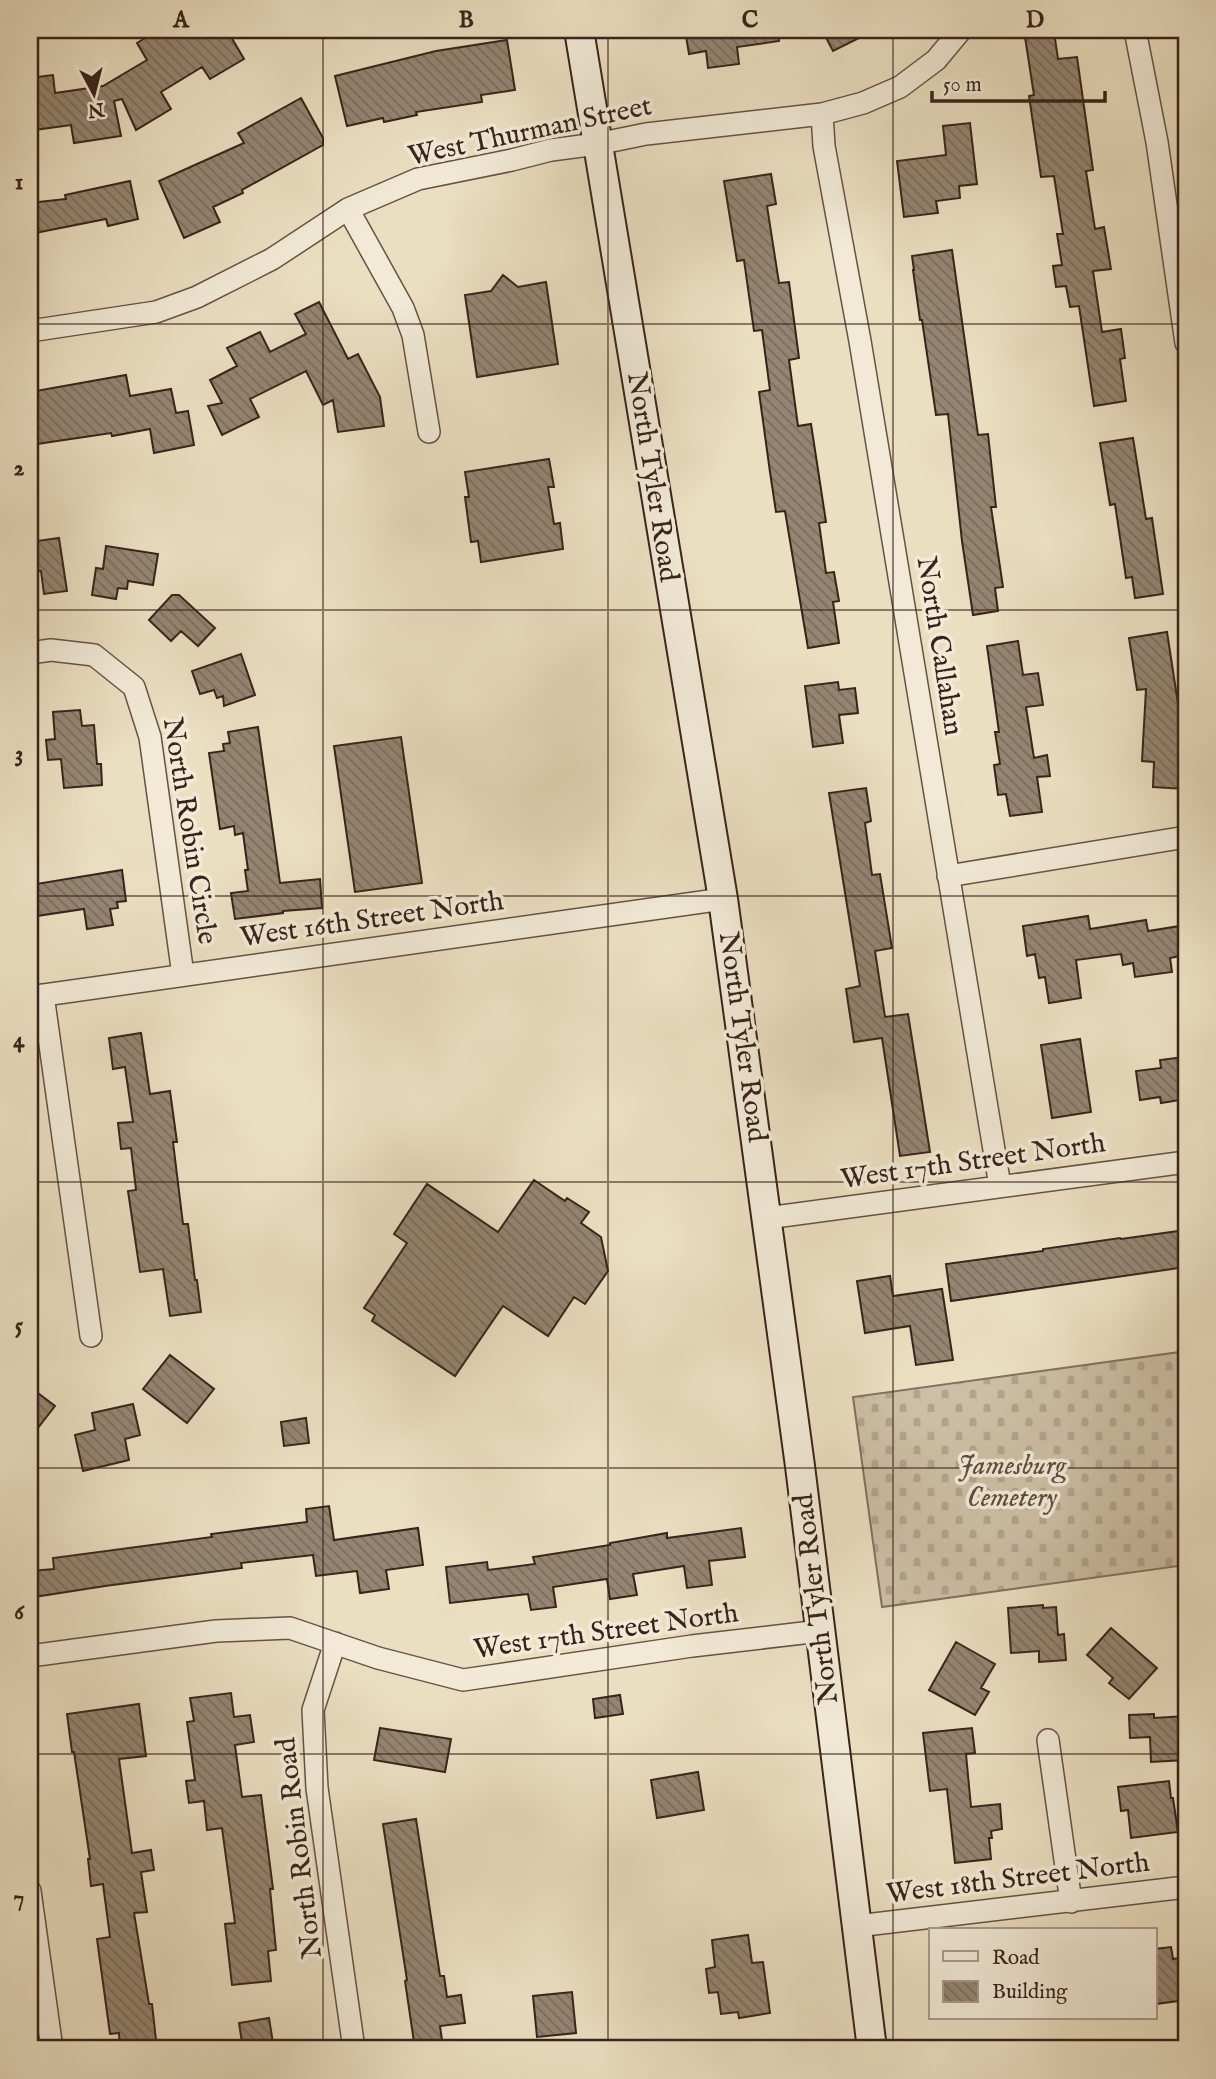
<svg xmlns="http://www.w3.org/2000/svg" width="1216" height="2079" font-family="'IM FELL English',serif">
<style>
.cemetery{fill:url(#cemetery-stones);stroke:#827160;stroke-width:2}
.building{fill:url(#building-back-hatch);stroke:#38231b;stroke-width:2}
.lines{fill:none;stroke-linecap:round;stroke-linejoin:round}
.street-casing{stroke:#655245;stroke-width:24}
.secondary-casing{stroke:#38231b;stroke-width:32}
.street{stroke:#f2ead7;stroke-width:21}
.secondary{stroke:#f2ead7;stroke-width:28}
.grid{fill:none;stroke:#38231b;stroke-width:2;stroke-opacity:0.55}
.labels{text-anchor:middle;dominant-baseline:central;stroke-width:7;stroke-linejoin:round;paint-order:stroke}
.street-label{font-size:28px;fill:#38231b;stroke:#f2ead7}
.park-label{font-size:28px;font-style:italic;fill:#5d4a3e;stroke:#f2ead7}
.neatline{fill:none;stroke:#38231b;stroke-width:2.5}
.grid-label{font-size:23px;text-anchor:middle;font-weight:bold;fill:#38231b}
</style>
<defs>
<pattern id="cemetery-stones" width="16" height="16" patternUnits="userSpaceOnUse" patternTransform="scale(1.75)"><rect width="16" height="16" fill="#cdbfa6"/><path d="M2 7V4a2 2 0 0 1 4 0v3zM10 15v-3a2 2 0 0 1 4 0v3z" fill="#b1a48e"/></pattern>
<pattern id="building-back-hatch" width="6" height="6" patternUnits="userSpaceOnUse" patternTransform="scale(1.75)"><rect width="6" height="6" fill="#958572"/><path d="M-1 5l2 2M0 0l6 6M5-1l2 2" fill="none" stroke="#7b6c5d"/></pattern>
</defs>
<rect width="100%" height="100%" fill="#ebdfc2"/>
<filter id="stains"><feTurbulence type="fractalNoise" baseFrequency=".00286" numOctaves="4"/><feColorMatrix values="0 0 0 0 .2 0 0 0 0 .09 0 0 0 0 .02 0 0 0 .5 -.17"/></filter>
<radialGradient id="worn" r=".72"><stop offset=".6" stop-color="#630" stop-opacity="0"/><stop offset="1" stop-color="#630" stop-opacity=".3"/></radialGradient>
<path class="cemetery" d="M 1180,1352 L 1186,1399 L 1186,1565 L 882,1607 L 853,1397 Z"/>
<path class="building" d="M 158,30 L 227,30 L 244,59 L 210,79 L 202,67 L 161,92 L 171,109 L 136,130 L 122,99 L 114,101 L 121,136 L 74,143 L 71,125 L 34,130 L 30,99 L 30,78 L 53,75 L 55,93 L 103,86 L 147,60 L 137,43 Z
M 685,30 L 778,30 L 779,41 L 737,47 L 739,64 L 708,68 L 706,51 L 689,54 Z
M 822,30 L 875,30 L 833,51 Z
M 1054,32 L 1058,59 L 1077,57 L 1093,170 L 1086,171 L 1095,229 L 1104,227 L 1111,269 L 1093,271 L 1102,332 L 1121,329 L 1125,358 L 1120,359 L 1126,401 L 1094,406 L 1079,306 L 1070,307 L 1066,286 L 1056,287 L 1053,266 L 1062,265 L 1057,234 L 1063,234 L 1054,176 L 1041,177 L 1029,96 L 1034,95 L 1025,37 Z
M 507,40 L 515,90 L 481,95 L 482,102 L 416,112 L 417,115 L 384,122 L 383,118 L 347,126 L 335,76 L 436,51 Z
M 301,98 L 323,138 L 323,145 L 242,190 L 243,193 L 213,207 L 220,222 L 184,238 L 159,181 L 244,143 L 238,133 Z
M 970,123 L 977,184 L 959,186 L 960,198 L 936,201 L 938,213 L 904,217 L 897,161 L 946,155 L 943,126 Z
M 771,174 L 776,204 L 767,206 L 779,283 L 789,282 L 799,358 L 789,360 L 798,426 L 811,424 L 826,522 L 819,523 L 826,573 L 834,572 L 839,601 L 833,602 L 839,643 L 808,648 L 785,511 L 776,512 L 770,472 L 759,392 L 770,390 L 762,330 L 754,331 L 744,260 L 737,261 L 724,181 Z
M 130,181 L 138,219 L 108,226 L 106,219 L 30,234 L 30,203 L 66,199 L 65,195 Z
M 952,250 L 978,435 L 988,434 L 996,507 L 991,507 L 1003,587 L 995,588 L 998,611 L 973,615 L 962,541 L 948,414 L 936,415 L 922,320 L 920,320 L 913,270 L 914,270 L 912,256 Z
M 503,275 L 518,287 L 546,282 L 558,364 L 477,377 L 465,295 L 491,291 Z
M 319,302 L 348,359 L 358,354 L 380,397 L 384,426 L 338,432 L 333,400 L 323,405 L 306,371 L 250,399 L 259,417 L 222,435 L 208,406 L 222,403 L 210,380 L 237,366 L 227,348 L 260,332 L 270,352 L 306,334 L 295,314 Z
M 126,375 L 130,396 L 171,389 L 176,413 L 188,411 L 194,445 L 154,453 L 150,429 L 112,436 L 111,433 L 30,445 L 30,392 Z
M 1133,438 L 1146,519 L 1152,518 L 1163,594 L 1135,598 L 1132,577 L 1126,578 L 1115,504 L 1110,505 L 1100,443 Z
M 549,459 L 554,487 L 548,487 L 554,524 L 560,523 L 563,549 L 481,562 L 478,541 L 471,542 L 465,497 L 469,497 L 465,472 Z
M 59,538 L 67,591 L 44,594 L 41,571 L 30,572 L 30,542 Z
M 106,546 L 158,554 L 153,585 L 128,581 L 127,589 L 118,588 L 116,599 L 92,595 L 96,568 L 103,569 Z
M 172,595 L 179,595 L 215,628 L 198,646 L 181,631 L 171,641 L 149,620 Z
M 1167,632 L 1179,710 L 1181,710 L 1178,762 L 1186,762 L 1185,789 L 1153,787 L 1154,762 L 1142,761 L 1146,689 L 1137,690 L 1129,638 Z
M 1018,641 L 1023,675 L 1038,673 L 1043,705 L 1026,707 L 1034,758 L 1047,755 L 1050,776 L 1037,777 L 1042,812 L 1010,816 L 1006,794 L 998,795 L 994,765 L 1000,764 L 995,732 L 999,732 L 987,646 Z
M 241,654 L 255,695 L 224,706 L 223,696 L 217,698 L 214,690 L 200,694 L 192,671 Z
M 838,682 L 839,690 L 855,688 L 858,713 L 839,715 L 843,743 L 813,747 L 805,686 Z
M 80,710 L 82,726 L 94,725 L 97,764 L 101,764 L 102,785 L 64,788 L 61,759 L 48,760 L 46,740 L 55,739 L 53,712 Z
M 258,727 L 280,883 L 320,879 L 322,908 L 283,911 L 283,913 L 235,919 L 231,893 L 248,891 L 245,870 L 248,870 L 243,833 L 235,835 L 234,826 L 220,829 L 209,753 L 224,751 L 223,744 L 230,743 L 228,732 Z
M 401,737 L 422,883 L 355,892 L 334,746 Z
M 866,788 L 871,821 L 865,823 L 872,875 L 880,874 L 892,948 L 875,951 L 885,1017 L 908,1014 L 930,1152 L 900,1156 L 882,1038 L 854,1042 L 846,989 L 860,986 L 829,793 Z
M 122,870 L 126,901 L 117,902 L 118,908 L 110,909 L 113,925 L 87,929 L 84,909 L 30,917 L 30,885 Z
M 1088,916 L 1090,929 L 1146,920 L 1148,931 L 1180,926 L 1185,955 L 1170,958 L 1172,972 L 1135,977 L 1133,963 L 1123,965 L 1121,954 L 1076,960 L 1081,998 L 1049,1003 L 1045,977 L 1039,978 L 1035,954 L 1027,956 L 1023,926 Z
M 141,1033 L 150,1094 L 170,1091 L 177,1142 L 173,1142 L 183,1224 L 188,1224 L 195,1280 L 197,1280 L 201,1312 L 170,1316 L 163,1269 L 140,1272 L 128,1191 L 136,1190 L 131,1148 L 121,1149 L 118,1123 L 133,1122 L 125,1067 L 113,1069 L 109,1038 Z
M 1080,1039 L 1091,1112 L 1052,1118 L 1041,1045 Z
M 1183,1057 L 1184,1065 L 1186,1064 L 1186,1099 L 1161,1103 L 1160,1097 L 1140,1100 L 1136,1071 L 1161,1068 L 1160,1060 Z
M 534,1180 L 565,1201 L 567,1198 L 589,1212 L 581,1223 L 601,1237 L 608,1271 L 585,1304 L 574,1297 L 548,1336 L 503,1306 L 455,1376 L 372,1321 L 375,1315 L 364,1308 L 407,1243 L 394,1234 L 427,1184 L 498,1232 Z
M 1186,1230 L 1186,1267 L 951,1301 L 946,1264 L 1043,1251 L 1043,1249 L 1120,1238 L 1121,1239 Z
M 890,1276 L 893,1296 L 942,1289 L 953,1360 L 916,1365 L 910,1326 L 865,1333 L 857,1281 Z
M 170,1355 L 214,1389 L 187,1423 L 143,1389 Z
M 30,1387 L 55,1406 L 30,1438 Z
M 133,1404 L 140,1435 L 125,1439 L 129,1460 L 83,1471 L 75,1435 L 95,1430 L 92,1413 Z
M 306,1418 L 309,1443 L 284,1446 L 281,1422 Z
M 329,1506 L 334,1540 L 418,1528 L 423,1565 L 386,1570 L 389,1589 L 360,1593 L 357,1571 L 316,1576 L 313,1555 L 241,1563 L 242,1568 L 105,1586 L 34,1597 L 31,1571 L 54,1569 L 53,1558 L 212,1537 L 211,1534 L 307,1522 L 306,1509 Z
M 741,1528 L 745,1557 L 709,1561 L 712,1585 L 687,1588 L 684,1566 L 633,1574 L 637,1595 L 610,1599 L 607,1579 L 553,1587 L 556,1607 L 531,1610 L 528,1594 L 450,1603 L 446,1567 L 487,1562 L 488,1570 L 535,1564 L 533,1557 L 610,1545 L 610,1543 L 667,1533 L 667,1538 Z
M 1043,1605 L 1043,1608 L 1056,1607 L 1058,1635 L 1064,1634 L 1066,1660 L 1039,1662 L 1039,1651 L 1011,1653 L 1008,1608 Z
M 1111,1628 L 1157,1668 L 1129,1699 L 1109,1683 L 1113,1678 L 1087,1655 Z
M 956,1642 L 995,1664 L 981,1688 L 989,1692 L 975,1715 L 929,1690 Z
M 231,1693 L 234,1717 L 250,1715 L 254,1742 L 235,1745 L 242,1797 L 261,1795 L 273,1889 L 270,1889 L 276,1950 L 268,1951 L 271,1981 L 232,1985 L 225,1924 L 235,1923 L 222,1828 L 207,1830 L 204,1801 L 189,1803 L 186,1781 L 195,1780 L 187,1722 L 194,1721 L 190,1698 Z
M 620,1695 L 623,1714 L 595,1718 L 593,1699 Z
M 139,1704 L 146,1756 L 119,1759 L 132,1853 L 151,1850 L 154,1870 L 141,1872 L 147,1912 L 134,1913 L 149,2004 L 152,2004 L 157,2049 L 120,2049 L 119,2033 L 110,2034 L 97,1939 L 110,1937 L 103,1884 L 91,1886 L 88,1859 L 90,1859 L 74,1752 L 72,1752 L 67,1714 Z
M 1154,1714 L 1154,1718 L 1186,1716 L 1186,1760 L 1151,1762 L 1150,1737 L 1130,1738 L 1129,1715 Z
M 380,1728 L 451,1739 L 445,1772 L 374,1760 Z
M 972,1728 L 975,1753 L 966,1754 L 971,1807 L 1000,1804 L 1002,1829 L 991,1831 L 992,1838 L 989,1838 L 991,1859 L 955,1863 L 947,1789 L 930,1791 L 923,1733 Z
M 698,1772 L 704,1810 L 657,1818 L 651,1780 Z
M 1169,1781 L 1171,1798 L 1173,1798 L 1178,1832 L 1131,1838 L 1128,1810 L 1121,1811 L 1118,1787 Z
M 416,1819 L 440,1976 L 444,1976 L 447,1997 L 461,1995 L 465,2023 L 440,2026 L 443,2047 L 427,2049 L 415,2049 L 405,1981 L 407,1980 L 383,1824 Z
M 748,1935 L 752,1963 L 763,1962 L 770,2013 L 739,2018 L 738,2012 L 721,2014 L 718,1992 L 709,1993 L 706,1969 L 715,1967 L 712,1940 Z
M 1171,1947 L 1173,1959 L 1186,1957 L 1186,2000 L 1155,2004 L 1155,1949 Z
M 572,1992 L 576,2033 L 537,2037 L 533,1996 Z
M 269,2018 L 274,2049 L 243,2049 L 239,2023 Z"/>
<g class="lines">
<defs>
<path id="street" d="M 1135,30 L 1157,142 L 1186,343
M 822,114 L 824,146 L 860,341 L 1000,1186
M 348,209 L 403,308 L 413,335 L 429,432
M 30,331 L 156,312 L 197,297 L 272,259 L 348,209 L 418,179 L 512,160 L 551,150 L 597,144 L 646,134 L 822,114 L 863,103 L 900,87 L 936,60 L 961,30
M 30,653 L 51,650 L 94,655 L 134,687 L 150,737 L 183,975
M 948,876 L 1186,837
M 43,995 L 91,1336
M 30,997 L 723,899
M 767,1218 L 1186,1162
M 335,1643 L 313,1710 L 317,1788 L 354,2049
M 30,1656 L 216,1631 L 290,1628 L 378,1658 L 463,1680 L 692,1646 L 820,1631
M 1048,1740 L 1071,1902
M 30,1891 L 52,2049
M 857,1926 L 1186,1887"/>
<path id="secondary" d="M 579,30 L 723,899 L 800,1466 L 872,2049"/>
</defs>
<use href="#street" class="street-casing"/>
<use href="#secondary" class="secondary-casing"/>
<use href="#street" class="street"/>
<use href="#secondary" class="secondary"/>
</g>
<path class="grid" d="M 323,30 L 323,2049M 608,30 L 608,2049M 893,30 L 893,2049M 30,324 L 1186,324M 30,610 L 1186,610M 30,896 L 1186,896M 30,1182 L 1186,1182M 30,1468 L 1186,1468M 30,1754 L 1186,1754"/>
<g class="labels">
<g class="street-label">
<text transform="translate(530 132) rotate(-12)">West Thurman Street</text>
<text transform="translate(652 477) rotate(81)">North Tyler Road</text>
<text transform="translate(939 646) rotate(81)">North Callahan</text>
<text transform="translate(189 831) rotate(81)">North Robin Circle</text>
<text transform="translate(372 920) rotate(-8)">West 16th Street North</text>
<text transform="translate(742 1037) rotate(82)">North Tyler Road</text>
<text transform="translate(973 1162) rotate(-8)">West 17th Street North</text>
<text transform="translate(817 1599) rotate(-97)">North Tyler Road</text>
<text transform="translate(606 1632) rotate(-8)">West 17th Street North</text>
<text transform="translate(300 1848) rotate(-97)">North Robin Road</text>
<text transform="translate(1018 1879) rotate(-7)">West 18th Street North</text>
</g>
<g class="park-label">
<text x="1012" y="1466">Jamesburg<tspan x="1012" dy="32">Cemetery</tspan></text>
</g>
</g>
<rect width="1216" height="2079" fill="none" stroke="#ebdfc2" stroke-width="77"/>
<rect x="929" y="1928" width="228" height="91" fill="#f2ead7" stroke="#a89a8c" stroke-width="2"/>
<rect x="943" y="1951" width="35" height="10" fill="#f2ead7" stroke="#a89a8c" stroke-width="2"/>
<text x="992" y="1964" font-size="21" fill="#38231b">Road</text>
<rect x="943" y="1981" width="35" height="21" fill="url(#building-back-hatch)" stroke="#a89a8c" stroke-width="2"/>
<text x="992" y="1998" font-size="21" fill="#38231b">Building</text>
<g transform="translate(94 94) rotate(173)" stroke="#f2ead7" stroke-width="5" paint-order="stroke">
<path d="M0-5L12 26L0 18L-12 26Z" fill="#38231b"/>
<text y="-10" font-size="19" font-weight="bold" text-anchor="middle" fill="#38231b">N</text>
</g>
<path d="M932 91v10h173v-10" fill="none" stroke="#38231b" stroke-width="3.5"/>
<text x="943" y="91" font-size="21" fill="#38231b" stroke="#f2ead7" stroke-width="5" paint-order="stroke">50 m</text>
<rect x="38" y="38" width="1140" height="2002" class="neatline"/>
<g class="grid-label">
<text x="181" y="27">A</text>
<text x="466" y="27">B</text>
<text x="750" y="27">C</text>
<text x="1035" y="27">D</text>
<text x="19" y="189">1</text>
<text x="19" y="475">2</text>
<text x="19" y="761">3</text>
<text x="19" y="1047">4</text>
<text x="19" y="1333">5</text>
<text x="19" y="1619">6</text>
<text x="19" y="1905">7</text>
</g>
<rect width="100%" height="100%" filter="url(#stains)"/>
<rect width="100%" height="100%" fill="url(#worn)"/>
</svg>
